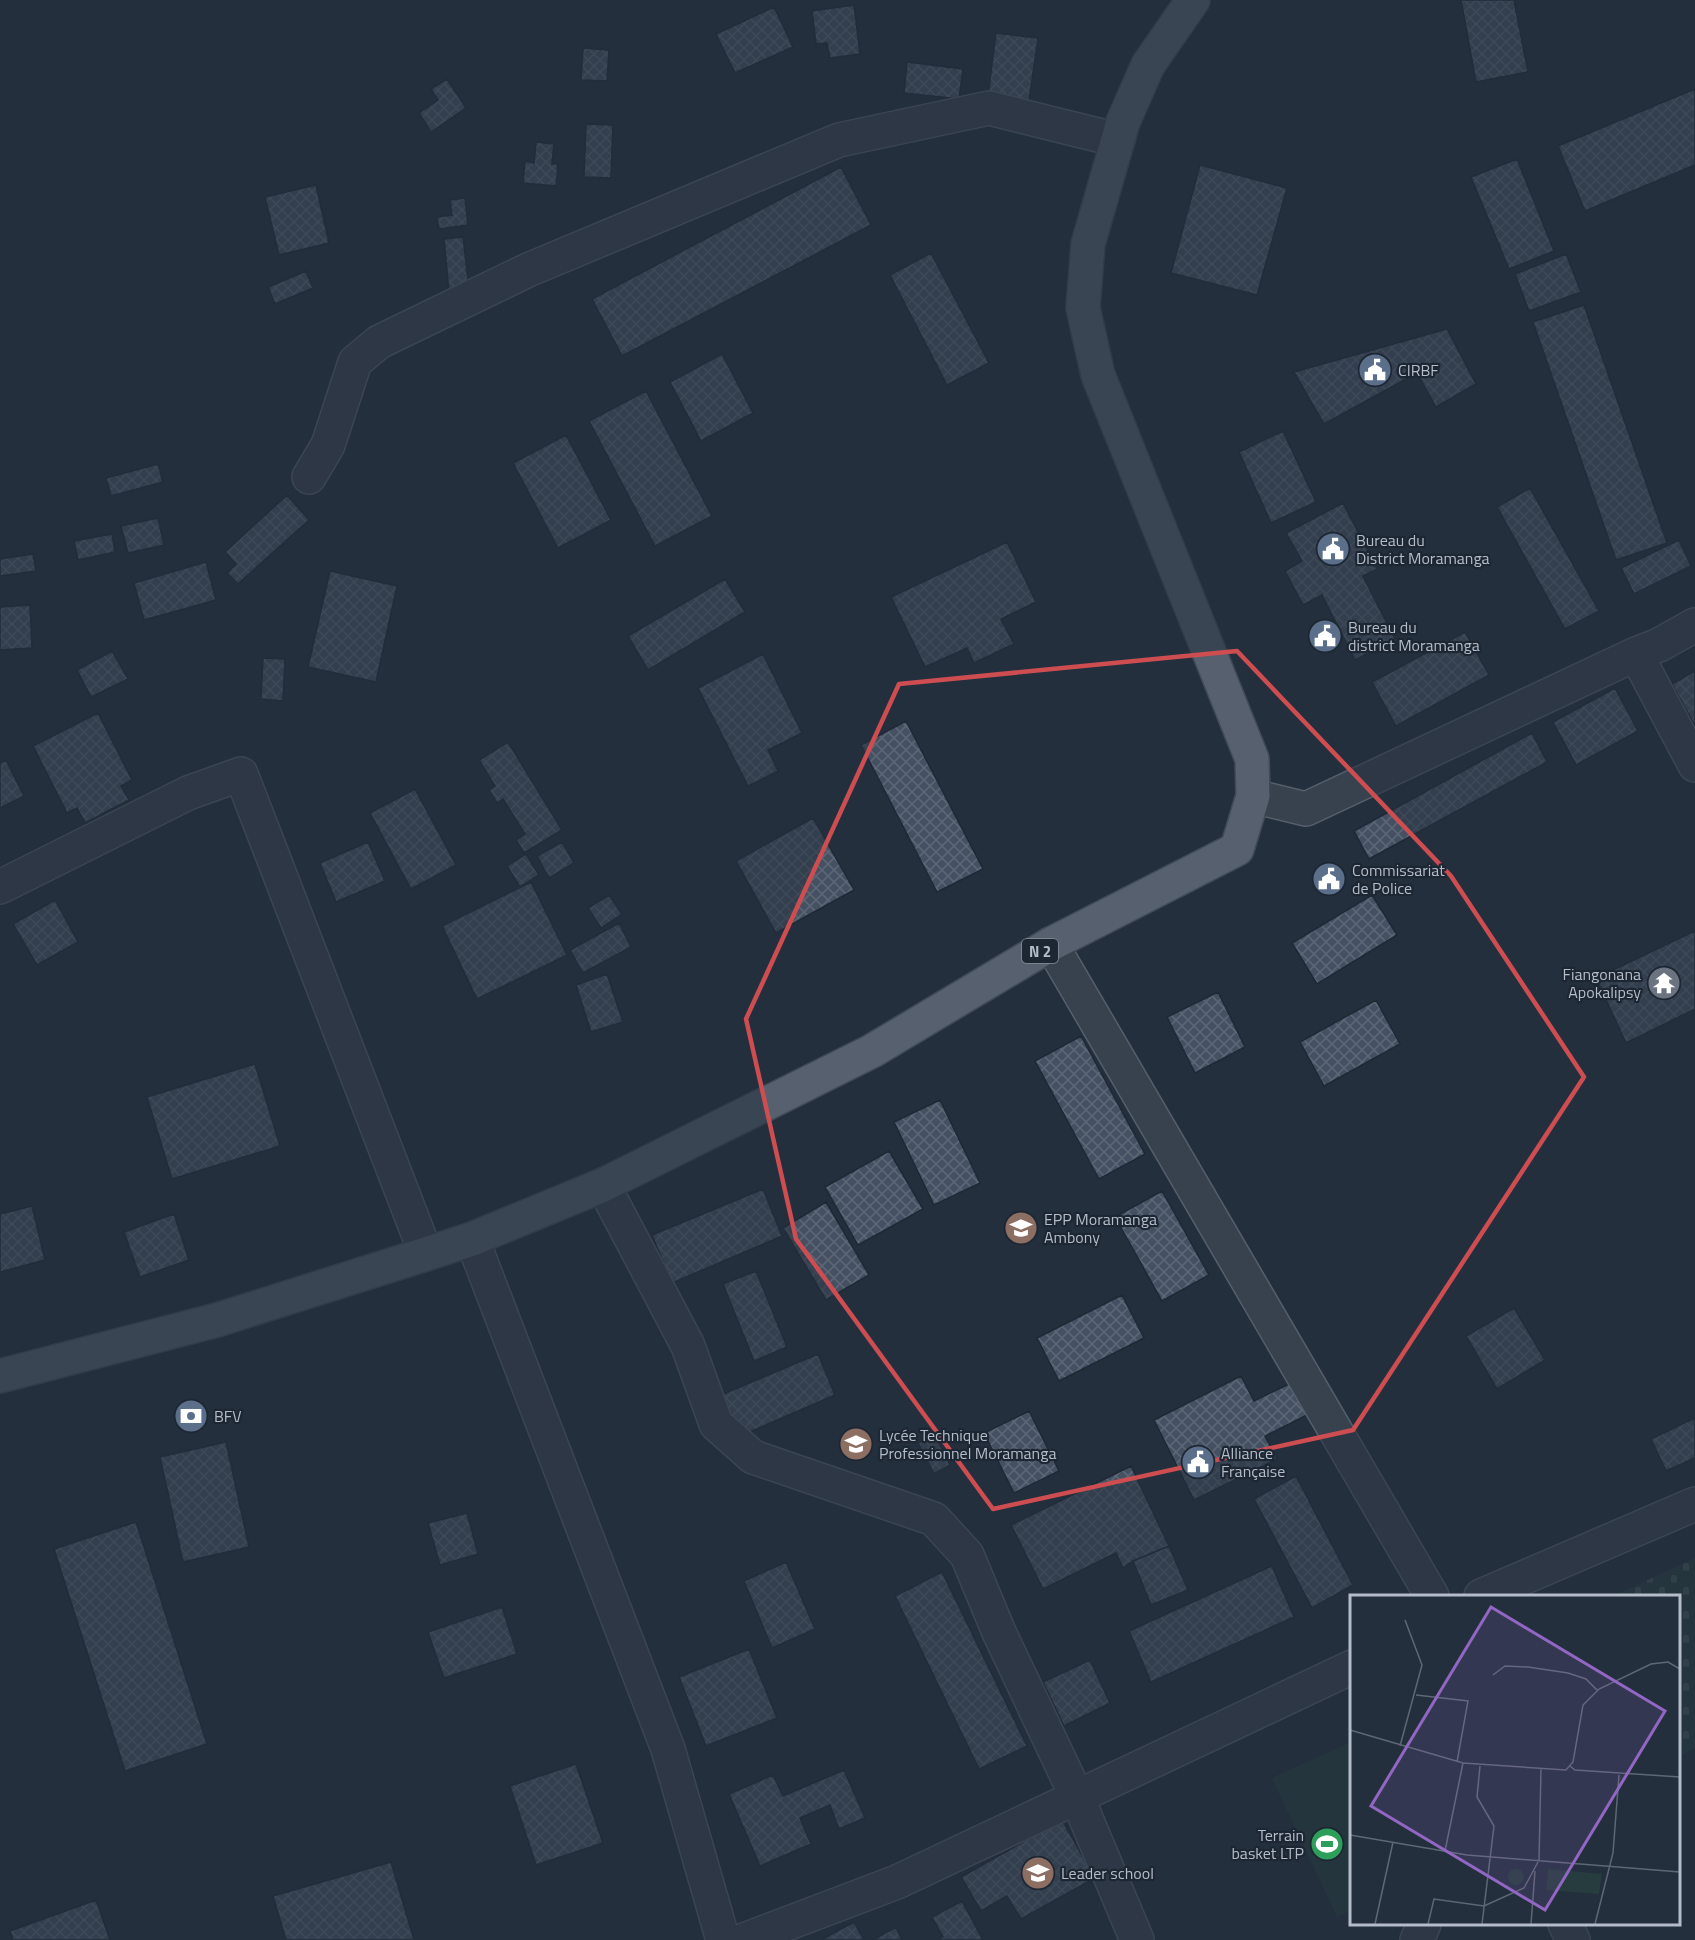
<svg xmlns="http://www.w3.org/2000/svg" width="1695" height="1940" font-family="'Titillium Web',sans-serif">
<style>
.grass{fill:#263c3f}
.cemetery{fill:url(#cemetery-stones)}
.building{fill:url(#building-cross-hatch);stroke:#1f2835;stroke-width:1.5}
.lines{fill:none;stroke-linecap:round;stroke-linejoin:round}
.minor-casing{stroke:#565f6c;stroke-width:36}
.major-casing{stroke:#414a57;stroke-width:36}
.minor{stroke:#38414e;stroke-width:33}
.major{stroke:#56606e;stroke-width:33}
.marked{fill:none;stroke:#ce4d50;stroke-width:4.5;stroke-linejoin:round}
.labels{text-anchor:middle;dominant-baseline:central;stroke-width:4.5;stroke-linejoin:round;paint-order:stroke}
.shield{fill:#1d2633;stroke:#878f9c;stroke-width:1.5}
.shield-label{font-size:15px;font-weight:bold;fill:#b4bcc9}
.poi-label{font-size:16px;fill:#b4bcc9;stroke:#1d2633;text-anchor:start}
.inset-road{fill:none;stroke:#5e6776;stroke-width:1.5}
.view{fill:#9266c3;fill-opacity:0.15;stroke:#9266c3;stroke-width:3}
.inset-edge{fill:none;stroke:#b4bcc9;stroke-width:3}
</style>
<defs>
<pattern id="cemetery-stones" width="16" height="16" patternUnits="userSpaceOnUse" patternTransform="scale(1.5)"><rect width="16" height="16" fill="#263c3f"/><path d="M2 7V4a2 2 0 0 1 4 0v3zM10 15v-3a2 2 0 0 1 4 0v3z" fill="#435659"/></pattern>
<pattern id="building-cross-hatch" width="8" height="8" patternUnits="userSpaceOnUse" patternTransform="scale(1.5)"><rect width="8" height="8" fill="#455162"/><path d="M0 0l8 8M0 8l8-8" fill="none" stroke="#5d6877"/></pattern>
</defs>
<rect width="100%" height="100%" fill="#242f3e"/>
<path class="grass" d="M 1351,1742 L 1351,1910 L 1337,1917 L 1272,1778 Z"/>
<path class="cemetery" d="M 1695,1558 L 1695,1748 L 1679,1756 L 1678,1596 L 1613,1596 Z"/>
<path class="building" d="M 1461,0 L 1514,0 L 1528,72 L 1476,82 Z
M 854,5 L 860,54 L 830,58 L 827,43 L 816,44 L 812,11 Z
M 774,7 L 793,47 L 735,73 L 716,34 Z
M 996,33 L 1038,38 L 1028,108 L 987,103 Z
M 583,48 L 609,50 L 607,81 L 581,80 Z
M 907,62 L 963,69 L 959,99 L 904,93 Z
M 447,79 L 466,108 L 431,132 L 419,113 L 438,100 L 431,89 Z
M 1695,89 L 1695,165 L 1585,211 L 1558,146 Z
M 586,124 L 613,125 L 611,178 L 584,177 Z
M 536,142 L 554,144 L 552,164 L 558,164 L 556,186 L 523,183 L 525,161 L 534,163 Z
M 1517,159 L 1554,251 L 1509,269 L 1471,177 Z
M 1200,165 L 1287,188 L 1257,295 L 1171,273 Z
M 841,167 L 871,225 L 622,356 L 592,299 Z
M 316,185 L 329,243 L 279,255 L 265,197 Z
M 465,198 L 468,225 L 439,229 L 437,217 L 452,215 L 450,200 Z
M 463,237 L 469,289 L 449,292 L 444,239 Z
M 931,253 L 989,363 L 947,385 L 890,275 Z
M 1566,254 L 1581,292 L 1529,311 L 1515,274 Z
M 306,271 L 313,288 L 275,304 L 268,287 Z
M 1584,305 L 1667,543 L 1616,560 L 1533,322 Z
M 1447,329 L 1476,384 L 1436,407 L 1417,373 L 1324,424 L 1294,372 Z
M 722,354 L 753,413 L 701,441 L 670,382 Z
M 646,391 L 712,516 L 655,546 L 589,421 Z
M 1283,431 L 1316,502 L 1271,523 L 1239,452 Z
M 566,435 L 611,520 L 558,548 L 513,463 Z
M 158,464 L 163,482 L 111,496 L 106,478 Z
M 1530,488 L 1599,611 L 1565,629 L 1497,507 Z
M 287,495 L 309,520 L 238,584 L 227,573 L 236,564 L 225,552 Z
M 1343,503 L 1377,569 L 1363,576 L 1395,639 L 1355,660 L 1322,595 L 1303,605 L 1285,571 L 1302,561 L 1286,533 Z
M 158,518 L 164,545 L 128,553 L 121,526 Z
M 112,534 L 115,552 L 78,560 L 74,541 Z
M 1679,540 L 1691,566 L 1634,594 L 1621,568 Z
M 1007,542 L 1036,602 L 1001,619 L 1014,644 L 974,663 L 967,648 L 925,667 L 891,597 Z
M 33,554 L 36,571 L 0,576 L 0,559 Z
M 206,562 L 216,600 L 144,620 L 134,583 Z
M 330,571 L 397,586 L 376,682 L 308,667 Z
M 725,579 L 745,612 L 648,670 L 628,636 Z
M 30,605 L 32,648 L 0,650 L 0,607 Z
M 1465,632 L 1489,675 L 1396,726 L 1372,682 Z
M 112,651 L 128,679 L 91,697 L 77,670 Z
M 763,654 L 802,733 L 768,750 L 778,771 L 748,786 L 698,688 Z
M 263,658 L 285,659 L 283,701 L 261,699 Z
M 1695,671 L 1695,726 L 1672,684 Z
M 1615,688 L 1638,731 L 1576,765 L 1553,722 Z
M 98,713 L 132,780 L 121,786 L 129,800 L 85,823 L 77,808 L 67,813 L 33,746 Z
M 906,721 L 983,869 L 937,892 L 861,745 Z
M 1532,733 L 1547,762 L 1369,859 L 1354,831 Z
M 508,742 L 562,830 L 524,853 L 516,840 L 525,834 L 503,799 L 497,803 L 489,790 L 495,786 L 479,760 Z
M 6,760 L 24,796 L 0,808 L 0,763 Z
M 415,789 L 456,865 L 411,889 L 370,813 Z
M 813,818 L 854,890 L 776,933 L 736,861 Z
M 368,842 L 385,881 L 336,902 L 320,863 Z
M 562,842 L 574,863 L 549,878 L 537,856 Z
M 526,854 L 539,875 L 520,887 L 507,866 Z
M 531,882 L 567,955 L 477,999 L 442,926 Z
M 609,895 L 622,914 L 601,928 L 588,908 Z
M 1372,895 L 1397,935 L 1317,984 L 1292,943 Z
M 55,900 L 78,942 L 37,965 L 13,924 Z
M 619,923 L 631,947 L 583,973 L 570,950 Z
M 1695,931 L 1695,1009 L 1626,1043 L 1596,978 Z
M 607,974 L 623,1022 L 591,1032 L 576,985 Z
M 1218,992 L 1245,1047 L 1195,1073 L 1167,1017 Z
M 1376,1000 L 1400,1044 L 1324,1086 L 1300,1042 Z
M 1081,1036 L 1145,1154 L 1099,1179 L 1035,1061 Z
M 255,1064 L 280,1146 L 172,1179 L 147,1097 Z
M 940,1100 L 980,1183 L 934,1205 L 894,1122 Z
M 889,1151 L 923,1209 L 858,1245 L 825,1187 Z
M 763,1189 L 782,1236 L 672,1283 L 652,1235 Z
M 1162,1191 L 1209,1275 L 1162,1301 L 1115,1217 Z
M 826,1202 L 869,1275 L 826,1300 L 783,1228 Z
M 32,1206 L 45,1260 L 0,1272 L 0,1214 Z
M 174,1214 L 189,1260 L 140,1277 L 124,1232 Z
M 756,1271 L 787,1347 L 754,1361 L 723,1284 Z
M 1122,1295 L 1144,1338 L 1059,1381 L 1037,1338 Z
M 1514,1308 L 1545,1360 L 1497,1389 L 1466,1336 Z
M 818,1354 L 835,1395 L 738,1437 L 721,1395 Z
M 1241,1376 L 1254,1401 L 1291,1383 L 1307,1415 L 1265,1436 L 1277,1459 L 1194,1500 L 1154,1420 Z
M 1029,1411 L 1059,1471 L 1014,1493 L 984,1433 Z
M 1695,1418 L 1695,1458 L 1666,1471 L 1651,1439 Z
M 935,1435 L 950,1465 L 934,1474 L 918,1443 Z
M 226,1442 L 249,1547 L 183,1562 L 160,1457 Z
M 1131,1466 L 1169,1546 L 1133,1561 L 1123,1568 L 1116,1553 L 1043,1589 L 1011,1525 Z
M 1296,1476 L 1353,1585 L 1312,1608 L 1254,1499 Z
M 467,1513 L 478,1554 L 440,1565 L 428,1523 Z
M 136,1522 L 207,1744 L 125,1771 L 54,1549 Z
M 1169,1546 L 1188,1590 L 1151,1605 L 1133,1561 Z
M 786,1562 L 815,1629 L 772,1648 L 744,1581 Z
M 1272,1566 L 1294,1617 L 1151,1682 L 1129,1631 Z
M 942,1572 L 1027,1746 L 979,1769 L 895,1596 Z
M 502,1607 L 517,1654 L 444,1678 L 428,1632 Z
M 749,1649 L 777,1718 L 706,1746 L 679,1677 Z
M 1090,1660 L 1110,1703 L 1064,1726 L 1043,1682 Z
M 576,1764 L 603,1843 L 536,1865 L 510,1786 Z
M 844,1770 L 865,1818 L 839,1829 L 830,1805 L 800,1818 L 811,1844 L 760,1866 L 729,1794 L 773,1775 L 783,1796 Z
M 1062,1820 L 1095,1878 L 1021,1919 L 1007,1896 L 981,1911 L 961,1877 Z
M 391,1862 L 414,1940 L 286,1940 L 273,1896 Z
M 96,1900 L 110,1940 L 13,1940 L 10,1931 Z
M 962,1901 L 983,1940 L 937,1940 L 943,1937 L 932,1917 Z
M 854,1922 L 864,1940 L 821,1940 Z
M 896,1927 L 902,1940 L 873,1940 Z"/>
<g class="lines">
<defs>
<path id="minor" d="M 309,477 L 328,445 L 355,362 L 379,342 L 528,270 L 839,140 L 989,108 L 1118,140
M 1636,654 L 1695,765
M 1253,796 L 1306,809 L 1636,654 L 1659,645 L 1695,625
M 0,887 L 188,793 L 241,774 L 426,1254
M 1051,944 L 1432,1596
M 603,1185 L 688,1346 L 716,1424 L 753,1457 L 934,1519 L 967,1555 L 998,1630 L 1077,1797 L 1137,1940
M 472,1239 L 668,1749 L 723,1940
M 1481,1596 L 1695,1504
M 1565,1924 L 1573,1940
M 744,1940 L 897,1882 L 1352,1667
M 1417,1940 L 1424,1924"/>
<path id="major" d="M 0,1376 L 217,1320 L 426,1254 L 472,1239 L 603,1185 L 872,1051 L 1051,944 L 1237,849 L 1253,796 L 1252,759 L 1098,375 L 1083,308 L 1088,244 L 1123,122 L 1148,65 L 1193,0"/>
</defs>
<use href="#minor" class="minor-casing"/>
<use href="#major" class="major-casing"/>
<use href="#minor" class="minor"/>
<use href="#major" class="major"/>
</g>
<path d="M0 0H1695V1940H0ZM 1237,651 L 1451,876 L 1584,1077 L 1353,1430 L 993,1509 L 796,1239 L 746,1019 L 899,684 Z" fill="#242f3e" fill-opacity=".55" fill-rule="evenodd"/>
<path class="marked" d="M 1237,651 L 1451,876 L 1584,1077 L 1353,1430 L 993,1509 L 796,1239 L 746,1019 L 899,684 Z"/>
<defs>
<symbol id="civic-disc" viewBox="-11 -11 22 22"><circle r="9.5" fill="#5c6f8a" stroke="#1d2633"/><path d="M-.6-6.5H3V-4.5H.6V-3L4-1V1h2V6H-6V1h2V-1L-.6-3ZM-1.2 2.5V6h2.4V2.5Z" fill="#fff"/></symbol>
<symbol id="temple-disc" viewBox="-11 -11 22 22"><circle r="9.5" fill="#6b7280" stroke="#1d2633"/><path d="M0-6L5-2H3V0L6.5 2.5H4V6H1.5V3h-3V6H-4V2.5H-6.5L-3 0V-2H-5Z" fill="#fff"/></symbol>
<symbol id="school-disc" viewBox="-11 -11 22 22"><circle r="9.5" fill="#8d6e63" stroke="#1d2633"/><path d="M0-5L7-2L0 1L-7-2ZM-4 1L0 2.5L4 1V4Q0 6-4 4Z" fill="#fff"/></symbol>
<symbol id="bank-disc" viewBox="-11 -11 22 22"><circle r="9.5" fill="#5c6f8a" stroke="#1d2633"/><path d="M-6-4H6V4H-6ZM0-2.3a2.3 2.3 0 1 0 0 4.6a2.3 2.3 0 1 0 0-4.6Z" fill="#fff"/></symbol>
<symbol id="stadium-disc" viewBox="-11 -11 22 22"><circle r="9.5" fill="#2e9e5b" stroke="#1d2633"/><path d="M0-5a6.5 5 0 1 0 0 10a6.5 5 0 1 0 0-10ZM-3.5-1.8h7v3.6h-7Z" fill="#fff"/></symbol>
</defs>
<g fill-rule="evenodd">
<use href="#civic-disc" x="1356" y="351" width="38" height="38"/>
<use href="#civic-disc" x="1314" y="530" width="38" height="38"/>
<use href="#civic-disc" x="1306" y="617" width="38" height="38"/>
<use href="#civic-disc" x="1310" y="860" width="38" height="38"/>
<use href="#temple-disc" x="1645" y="964" width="38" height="38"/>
<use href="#school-disc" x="1002" y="1209" width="38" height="38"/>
<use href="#bank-disc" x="172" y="1397" width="38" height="38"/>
<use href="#school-disc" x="837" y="1425" width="38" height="38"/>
<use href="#civic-disc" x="1179" y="1443" width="38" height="38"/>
<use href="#stadium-disc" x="1308" y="1825" width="38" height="38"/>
<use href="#school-disc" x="1019" y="1854" width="38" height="38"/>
</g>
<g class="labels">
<rect class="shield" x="1022" y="939" width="36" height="24" rx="4.5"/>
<g class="shield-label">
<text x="1040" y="951">N 2</text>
</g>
<g class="poi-label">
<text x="1398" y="370">CIRBF</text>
<text x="1356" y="540">Bureau du<tspan x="1356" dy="18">District Moramanga</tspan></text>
<text x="1348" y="627">Bureau du<tspan x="1348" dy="18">district Moramanga</tspan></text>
<text x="1352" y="870">Commissariat<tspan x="1352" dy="18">de Police</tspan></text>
<text x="1641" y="974" text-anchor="end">Fiangonana<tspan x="1641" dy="18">Apokalipsy</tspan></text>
<text x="1044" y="1219">EPP Moramanga<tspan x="1044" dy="18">Ambony</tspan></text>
<text x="214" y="1416">BFV</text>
<text x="879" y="1435">Lycée Technique<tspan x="879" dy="18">Professionnel Moramanga</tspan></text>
<text x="1221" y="1453">Alliance<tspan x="1221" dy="18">Française</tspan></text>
<text x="1304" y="1835" text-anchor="end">Terrain<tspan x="1304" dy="18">basket LTP</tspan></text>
<text x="1061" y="1873">Leader school</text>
</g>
</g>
<g transform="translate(1350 1595)">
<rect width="330" height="330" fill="#242f3e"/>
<path d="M158 282a8 8 0 1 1 16 0a8 8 0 1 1-16 0Z" fill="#263c3f"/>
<path d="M 198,274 L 252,279 L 249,299 L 196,295 Z" fill="#263c3f"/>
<path class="inset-road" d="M 143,80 L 155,71 L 178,72 L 218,78 L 236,84 L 247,95M 66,100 L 118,106 L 107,167M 0,135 L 113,168 L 216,175 L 223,167 L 233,110 L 249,94 L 301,69 L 318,67 L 330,74M 50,151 L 72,70 L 55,25M 130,171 L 127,202 L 144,231 L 132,329M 220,171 L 225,175 L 330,182M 0,240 L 117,260 L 330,277M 95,256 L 113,168M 189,266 L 191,174M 25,329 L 43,247M 78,329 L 84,304 L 134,311 L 174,293 L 188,267M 181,329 L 185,276M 245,329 L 263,258 L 269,180"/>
<path class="view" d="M 141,12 L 315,116 L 195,315 L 21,211 Z"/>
<rect width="330" height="330" class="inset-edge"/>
</g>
</svg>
